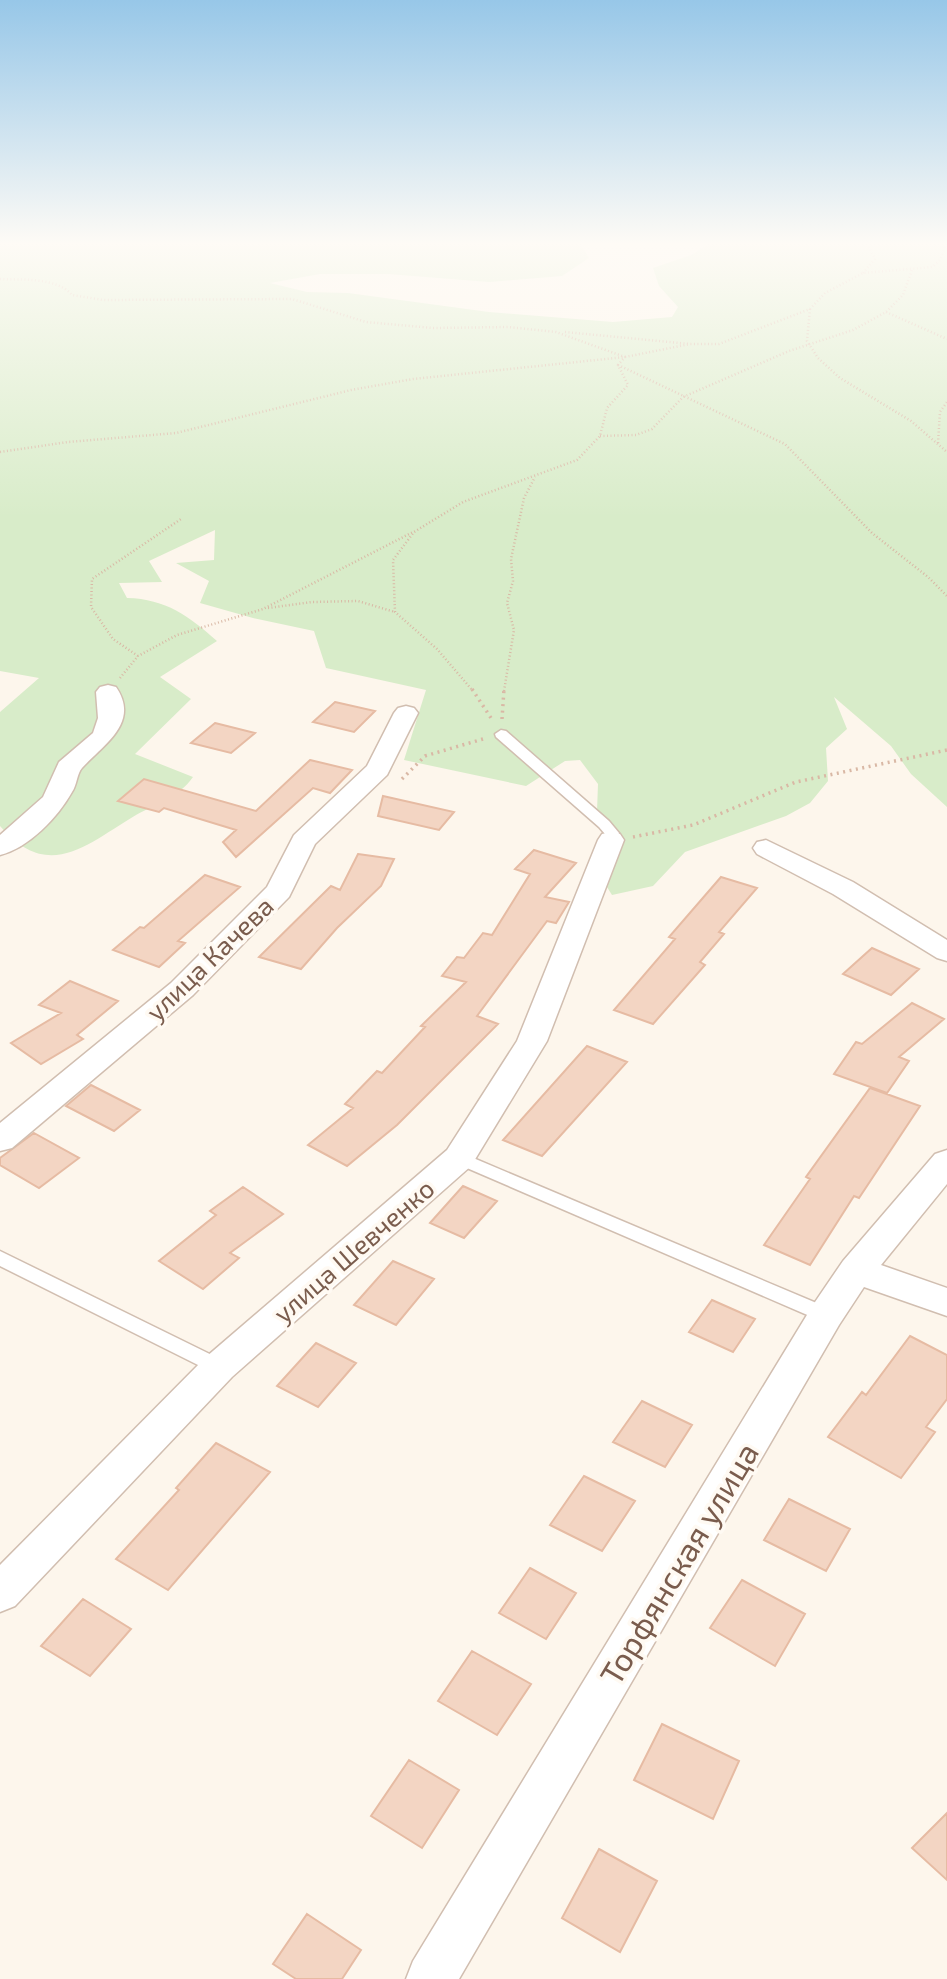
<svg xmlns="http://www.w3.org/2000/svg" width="947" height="1979" font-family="'Exo 2',sans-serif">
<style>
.green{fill:#d8ecc9}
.building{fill:#f3d5c3;stroke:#e6bba3;stroke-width:2}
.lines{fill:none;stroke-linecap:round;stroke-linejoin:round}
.service-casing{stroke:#d1beb0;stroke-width:3}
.minor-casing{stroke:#d1beb0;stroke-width:3}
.path-far1{stroke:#d9b8a5;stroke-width:2.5;stroke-dasharray:1 2.5;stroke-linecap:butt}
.path{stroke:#d9b8a5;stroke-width:3.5;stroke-dasharray:2 4.5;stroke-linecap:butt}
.service{fill:#fff;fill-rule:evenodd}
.minor{fill:#fff;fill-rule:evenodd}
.labels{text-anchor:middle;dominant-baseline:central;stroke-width:7;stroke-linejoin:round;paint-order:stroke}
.street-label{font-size:26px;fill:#7a5c4d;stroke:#fffaf3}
.near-street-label{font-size:32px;fill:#7a5c4d;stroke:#fffaf3}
</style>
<rect width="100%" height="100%" fill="#fdf6ec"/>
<path class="green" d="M 0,241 L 579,241 L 589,258 L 562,276 L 489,282 L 388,274 L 320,274 L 270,283 L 307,292 L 348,293 L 489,312 L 613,322 L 672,317 L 678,307 L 659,286 L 653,268 L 691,255 L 714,241 L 947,241 L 947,807 L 911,774 L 891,746 L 834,697 L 847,729 L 826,748 L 828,781 L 810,803 L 786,816 L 685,852 L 653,886 L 612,895 L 602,879 L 621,839 L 597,811 L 598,784 L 580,760 L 565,761 L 526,786 L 404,760 L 426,690 L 326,668 L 314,631 L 253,618 L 200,603 L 209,581 L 176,563 L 214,560 L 215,530 L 149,561 L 162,582 L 119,583 L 127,598 C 166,599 189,616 217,641 L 160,677 L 191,699 L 135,754 L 193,777 C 178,798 158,803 136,815 C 87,844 49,883 0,826 L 0,712 L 39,678 L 0,671 Z"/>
<path class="building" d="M 335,702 L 375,711 L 354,732 L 313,722 Z
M 215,723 L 255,733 L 231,753 L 191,743 Z
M 310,760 L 352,770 L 330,793 L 313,788 L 236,857 L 223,842 L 236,830 L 164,808 L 159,812 L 118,801 L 144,779 L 256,811 Z
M 383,796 L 454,812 L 439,830 L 378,816 Z
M 534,850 L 576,863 L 545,897 L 569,902 L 556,923 L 547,921 L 477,1016 L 498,1024 L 397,1125 L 347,1166 L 308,1145 L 353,1108 L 345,1104 L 377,1071 L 382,1073 L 425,1027 L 421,1026 L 466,982 L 442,976 L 457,957 L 464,958 L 483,933 L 492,935 L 530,874 L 515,869 Z
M 358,854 L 394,859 L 381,886 L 337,928 L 301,969 L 259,957 L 331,886 L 340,890 Z
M 205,875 L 240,887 L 178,941 L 185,943 L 159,967 L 113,950 L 140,927 L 144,928 Z
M 721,877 L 757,888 L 719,932 L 724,934 L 700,962 L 705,965 L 653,1024 L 614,1010 L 675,939 L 669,937 Z
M 872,948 L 919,969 L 891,995 L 843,974 Z
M 70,981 L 118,1001 L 77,1035 L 83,1039 L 41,1064 L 11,1043 L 61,1013 L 39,1005 Z
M 912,1003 L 944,1019 L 899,1057 L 909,1061 L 887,1093 L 834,1074 L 856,1042 L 862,1044 Z
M 587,1046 L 627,1062 L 542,1156 L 503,1140 Z
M 91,1085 L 140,1110 L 114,1131 L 66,1106 Z
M 870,1088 L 920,1106 L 859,1198 L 854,1196 L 810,1265 L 764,1245 L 810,1179 L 806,1177 Z
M 34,1133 L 79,1158 L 39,1188 L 0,1165 L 0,1158 Z
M 463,1186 L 497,1201 L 464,1238 L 430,1223 Z
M 243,1187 L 283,1214 L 230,1253 L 239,1258 L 203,1289 L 159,1261 L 216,1215 L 210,1211 Z
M 393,1261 L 434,1279 L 396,1325 L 354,1305 Z
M 712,1300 L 755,1319 L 733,1352 L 689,1332 Z
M 910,1336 L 947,1355 L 947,1399 L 926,1427 L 935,1432 L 901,1478 L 828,1437 L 862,1392 L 866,1395 Z
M 316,1343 L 356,1363 L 318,1407 L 277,1386 Z
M 642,1401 L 692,1425 L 665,1467 L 613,1442 Z
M 216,1443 L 270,1472 L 168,1590 L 116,1559 L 179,1490 L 176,1488 Z
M 584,1476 L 635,1501 L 602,1551 L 550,1525 Z
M 789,1499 L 850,1529 L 826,1571 L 764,1540 Z
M 530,1568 L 576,1593 L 546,1639 L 499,1613 Z
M 742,1580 L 805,1614 L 775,1666 L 710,1628 Z
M 83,1599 L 131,1629 L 90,1676 L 41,1646 Z
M 472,1651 L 531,1684 L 497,1735 L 438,1701 Z
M 662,1724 L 739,1761 L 713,1819 L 634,1780 Z
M 409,1760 L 459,1790 L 422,1848 L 371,1816 Z
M 947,1813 L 947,1880 L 912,1848 Z
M 599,1849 L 657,1881 L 620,1952 L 562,1918 Z
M 307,1914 L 361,1950 L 342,1979 L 296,1979 L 273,1964 Z"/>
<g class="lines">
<defs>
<path id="service" d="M 501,730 L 506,731 L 609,821 L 619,833 L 616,843 L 606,843 L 605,834 L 599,827 L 496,737 L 495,734 Z
M 459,1152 L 833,1310 L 836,1315 L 833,1320 L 826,1322 L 819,1320 L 453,1162 L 450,1158 L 453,1154 Z
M 0,1251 L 226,1362 L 229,1367 L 226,1372 L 219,1375 L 212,1372 L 0,1266 Z"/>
<path id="minor" d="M 108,685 L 116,687 C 141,723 102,746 82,768 C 77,773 77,785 72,792 C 58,817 29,848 0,855 L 0,835 L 43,797 L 59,762 L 93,733 L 98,718 L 96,692 L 100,687 Z
M 406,706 L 414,708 L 418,713 L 387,775 L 315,844 L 289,897 L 193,995 L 12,1148 L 0,1151 L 0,1123 L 171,983 L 267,887 L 294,835 L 367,766 L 394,713 L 398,708 Z
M 611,832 L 620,834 L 624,840 L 547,1041 L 471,1166 L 232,1377 L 15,1606 L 0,1612 L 0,1565 L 206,1357 L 447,1150 L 517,1041 L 598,840 L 602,834 Z
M 766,840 L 853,882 L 947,940 L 947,961 L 937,958 L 833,894 L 757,854 L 753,848 L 757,842 Z
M 947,1150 L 947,1184 L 881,1265 L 947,1288 L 947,1316 L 864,1287 L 839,1325 L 459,1979 L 406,1979 L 413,1961 L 813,1305 L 843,1261 L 935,1154 Z"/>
</defs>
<use href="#service" class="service-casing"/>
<use href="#minor" class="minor-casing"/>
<path class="path-far1" d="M 863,273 L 875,259 L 866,241
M 0,279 C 21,280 57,277 72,295 L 103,300 L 292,299 L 366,322 L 433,328 L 508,327 L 556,332 L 625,357 L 618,365 L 628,385 L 607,408 L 600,436 L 577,460 L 463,502 L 414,532 L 393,560 L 395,612 L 437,649 L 473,691
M 810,309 L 807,341 L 818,358 L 840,378 L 911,421 L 947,452
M 886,312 L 947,339
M 565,332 L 690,344 L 719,344 L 810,309 L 825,293 L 863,273 L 932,267 L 940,260 L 947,242
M 618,365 L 785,444 L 872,533 L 928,577 L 947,596
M 600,436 L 636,435 L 652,429 L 683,397 L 789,351 L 853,330 L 886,312 L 903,295 L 912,270
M 938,443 L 940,412 L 947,402
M 0,452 L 68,442 L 176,433 L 351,390 L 413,379 L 625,357 L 690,344
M 268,608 L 312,602 L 358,601 L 395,612
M 138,656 L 113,639 L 91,607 L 92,579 L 181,519
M 120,678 L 138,656 L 177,635 L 263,609 L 413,532
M 504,691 L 514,630 L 507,603 L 513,581 L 511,559 L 524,498 L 535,477"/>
<path class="path" d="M 472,689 L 493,721
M 502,719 L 504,689
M 402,779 L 425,756 L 483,739
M 633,837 L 693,825 L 796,782 L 947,750"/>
<use href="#service" class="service"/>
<use href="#minor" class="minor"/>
</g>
<linearGradient id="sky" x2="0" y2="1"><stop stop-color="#97c7e8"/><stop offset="0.47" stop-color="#fefbf6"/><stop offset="1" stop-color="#fefbf6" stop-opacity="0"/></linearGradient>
<rect width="947" height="518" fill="url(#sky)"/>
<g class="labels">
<g class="street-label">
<text transform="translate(209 958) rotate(-44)">улица Качева</text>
<text transform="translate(353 1250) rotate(-41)">улица Шевченко</text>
</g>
<g class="near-street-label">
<text transform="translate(678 1563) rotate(-59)">Торфянская улица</text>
</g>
</g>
</svg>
